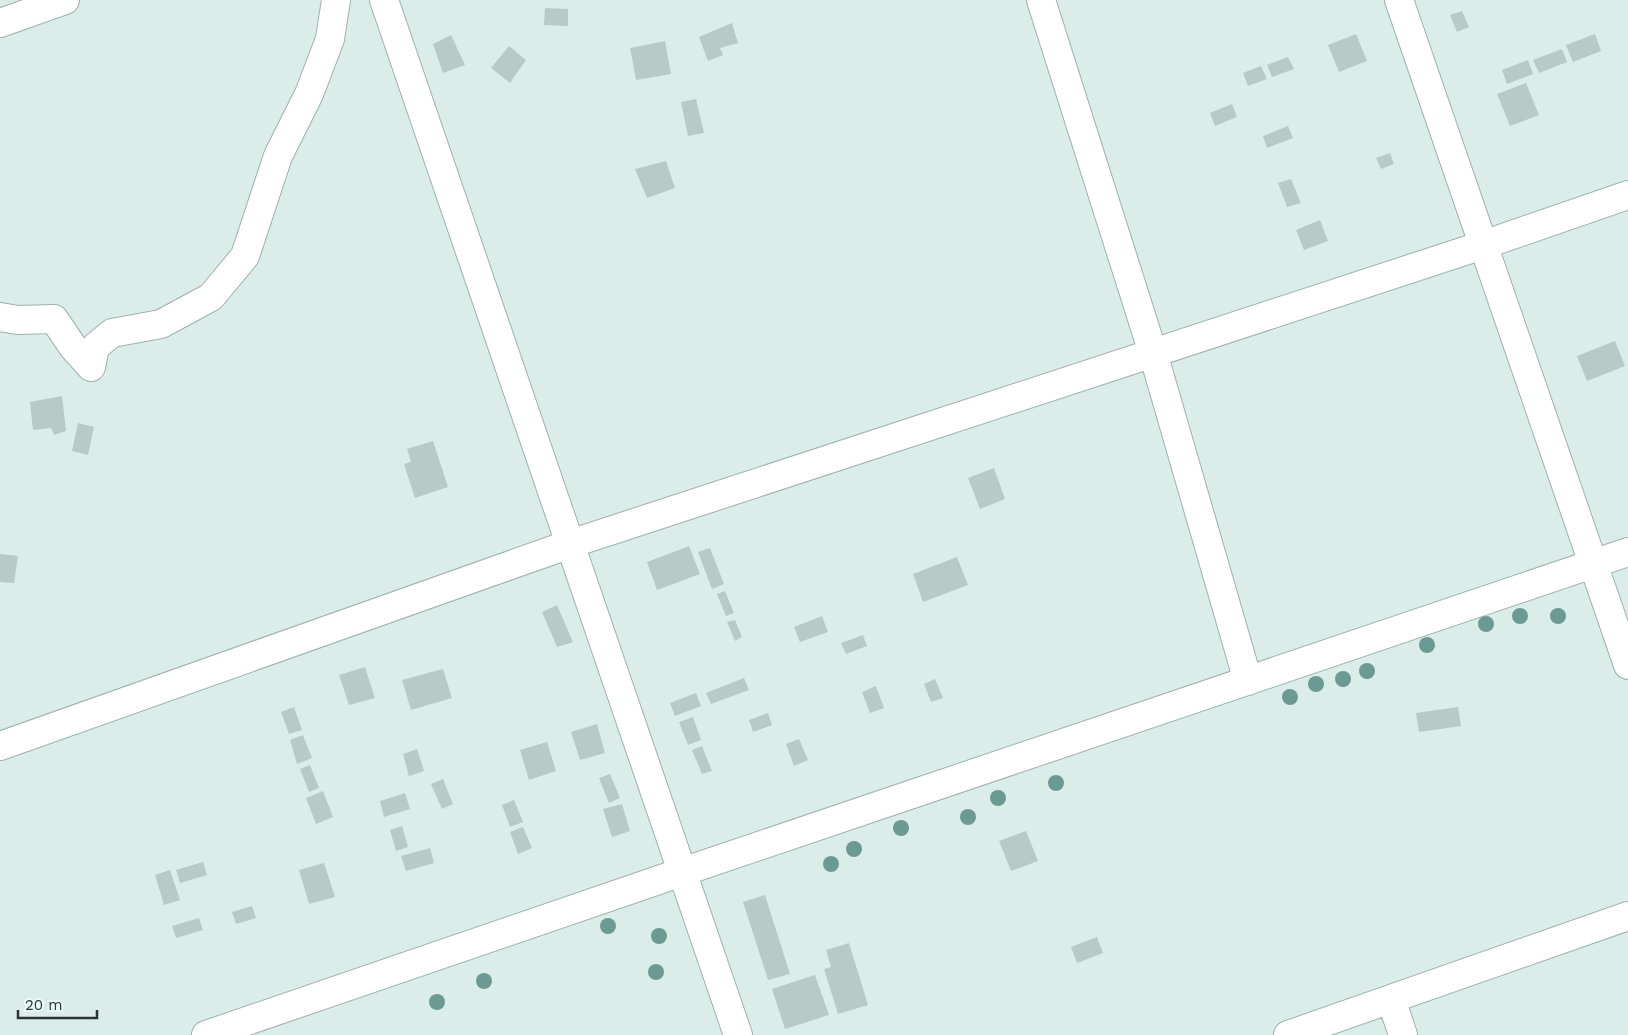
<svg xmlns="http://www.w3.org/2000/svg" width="1628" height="1035" font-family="'Work Sans',sans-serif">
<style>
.building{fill:#b8cac6}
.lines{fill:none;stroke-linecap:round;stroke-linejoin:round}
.minor-casing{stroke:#9fb1ad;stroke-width:30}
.minor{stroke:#fff;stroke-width:28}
.tree{fill:#6b9a93}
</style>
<rect width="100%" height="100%" fill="#daede9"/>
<path class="building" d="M 545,8 L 568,9 L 568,26 L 544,25 Z
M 1462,11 L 1469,27 L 1457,32 L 1450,15 Z
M 732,23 L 738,43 L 720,48 L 723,55 L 708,61 L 699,37 Z
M 1356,34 L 1367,61 L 1339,72 L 1328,45 Z
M 1595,34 L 1601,51 L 1573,62 L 1566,45 Z
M 451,35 L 465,65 L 443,73 L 433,44 Z
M 665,41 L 671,74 L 636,80 L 630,48 Z
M 509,46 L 526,60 L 510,83 L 491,68 Z
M 1562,49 L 1567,62 L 1539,73 L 1533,60 Z
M 1288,57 L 1294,69 L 1272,77 L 1267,65 Z
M 1528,60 L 1533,74 L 1507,84 L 1502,70 Z
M 1261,66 L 1267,79 L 1248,86 L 1243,73 Z
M 1526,83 L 1539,115 L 1510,126 L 1497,94 Z
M 696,99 L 704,133 L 688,136 L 681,102 Z
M 1232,104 L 1237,117 L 1215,126 L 1210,113 Z
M 1288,126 L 1293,138 L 1267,148 L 1263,136 Z
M 1390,153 L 1394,164 L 1381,169 L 1376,158 Z
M 666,161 L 675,188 L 647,198 L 635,169 Z
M 1291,179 L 1301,203 L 1287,207 L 1278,183 Z
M 1320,220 L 1328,241 L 1304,250 L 1296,230 Z
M 1615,341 L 1625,366 L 1587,381 L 1577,356 Z
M 62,396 L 66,431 L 54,435 L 51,428 L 33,430 L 30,402 Z
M 78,423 L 94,427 L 88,455 L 72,451 Z
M 433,441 L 448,487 L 415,498 L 404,464 L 411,462 L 407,449 Z
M 994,468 L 1005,499 L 980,509 L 968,478 Z
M 689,546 L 700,574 L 657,590 L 647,562 Z
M 710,548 L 724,584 L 712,589 L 698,552 Z
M 0,554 L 18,556 L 14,583 L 0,582 Z
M 957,557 L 968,585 L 923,602 L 913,574 Z
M 725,591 L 734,613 L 726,616 L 717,594 Z
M 557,605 L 573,642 L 557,647 L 542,612 Z
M 822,616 L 828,632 L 800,642 L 794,627 Z
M 735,620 L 742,637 L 735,641 L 727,622 Z
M 863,635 L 867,646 L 846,654 L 841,643 Z
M 365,667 L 375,698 L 349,705 L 339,675 Z
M 443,669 L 452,698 L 411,710 L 402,680 Z
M 744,678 L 749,690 L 711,704 L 706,693 Z
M 935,679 L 943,698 L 931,702 L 924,684 Z
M 876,686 L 884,708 L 870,713 L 862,692 Z
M 696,693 L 701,706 L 675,716 L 670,703 Z
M 294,707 L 302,730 L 289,734 L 281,712 Z
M 1458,707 L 1461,726 L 1419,732 L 1416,713 Z
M 768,713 L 772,725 L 753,732 L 749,720 Z
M 693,717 L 701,740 L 688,745 L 679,722 Z
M 597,724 L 605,753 L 580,760 L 571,732 Z
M 303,735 L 312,758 L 297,764 L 290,740 Z
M 799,739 L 808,760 L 794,766 L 786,744 Z
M 547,742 L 556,771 L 529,780 L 520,750 Z
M 702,746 L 712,771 L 702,774 L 692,750 Z
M 417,749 L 424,771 L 409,776 L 403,754 Z
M 310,765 L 319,788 L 309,792 L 300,769 Z
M 610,774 L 620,798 L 609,803 L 599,778 Z
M 443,779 L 453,804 L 442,809 L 431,784 Z
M 323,791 L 333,817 L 316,824 L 306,798 Z
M 405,793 L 410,809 L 384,817 L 380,801 Z
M 514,800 L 523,822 L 510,827 L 502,805 Z
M 622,804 L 630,831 L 612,837 L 603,809 Z
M 402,826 L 408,847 L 396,851 L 390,830 Z
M 523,827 L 532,848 L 518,854 L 510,832 Z
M 1026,831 L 1038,861 L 1011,871 L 999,841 Z
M 430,848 L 434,863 L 406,871 L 401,856 Z
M 203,862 L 207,875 L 180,883 L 176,870 Z
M 324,863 L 335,897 L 309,904 L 299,870 Z
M 170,870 L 180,900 L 164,905 L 155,875 Z
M 765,895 L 790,974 L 768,980 L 743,902 Z
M 252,906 L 256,918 L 236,924 L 232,912 Z
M 199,918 L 203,930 L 176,938 L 172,926 Z
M 1097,937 L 1103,953 L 1077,963 L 1071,947 Z
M 849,943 L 868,1005 L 838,1014 L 824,969 L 831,967 L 826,950 Z
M 815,975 L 829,1015 L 785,1029 L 772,989 Z"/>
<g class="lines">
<defs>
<path id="minor" d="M 384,0 L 738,1035
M 1041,0 L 1153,353 L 1248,681
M 1399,0 L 1628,665
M 0,23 L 65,0
M 0,317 L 18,320 L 54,319 L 73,347 L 91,367 L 95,347 L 112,333 L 161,324 L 211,297 L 245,256 L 278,156 L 309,94 L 330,39 L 336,0
M 0,746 L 570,544 L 1483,245 L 1628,195
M 1391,999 L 1403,1035
M 206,1035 L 682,872 L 1628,552
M 1288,1035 L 1628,916"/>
</defs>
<use href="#minor" class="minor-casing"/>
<use href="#minor" class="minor"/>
</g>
<g class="tree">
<circle cx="1520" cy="616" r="8"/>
<circle cx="1558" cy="616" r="8"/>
<circle cx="1486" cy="624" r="8"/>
<circle cx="1427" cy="645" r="8"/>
<circle cx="1367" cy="671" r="8"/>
<circle cx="1343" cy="679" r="8"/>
<circle cx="1316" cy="684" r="8"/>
<circle cx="1290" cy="697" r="8"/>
<circle cx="1056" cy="783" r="8"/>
<circle cx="998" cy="798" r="8"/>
<circle cx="968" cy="817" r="8"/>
<circle cx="901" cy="828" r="8"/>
<circle cx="854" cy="849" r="8"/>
<circle cx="831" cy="864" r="8"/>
<circle cx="608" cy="926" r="8"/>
<circle cx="659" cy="936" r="8"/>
<circle cx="656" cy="972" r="8"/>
<circle cx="484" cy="981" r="8"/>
<circle cx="437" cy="1002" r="8"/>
</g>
<path d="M18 1010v8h79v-8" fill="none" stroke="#2d3433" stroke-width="2.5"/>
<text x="25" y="1010" font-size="15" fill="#2d3433" stroke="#e7faf6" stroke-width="4" paint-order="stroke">20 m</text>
</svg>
